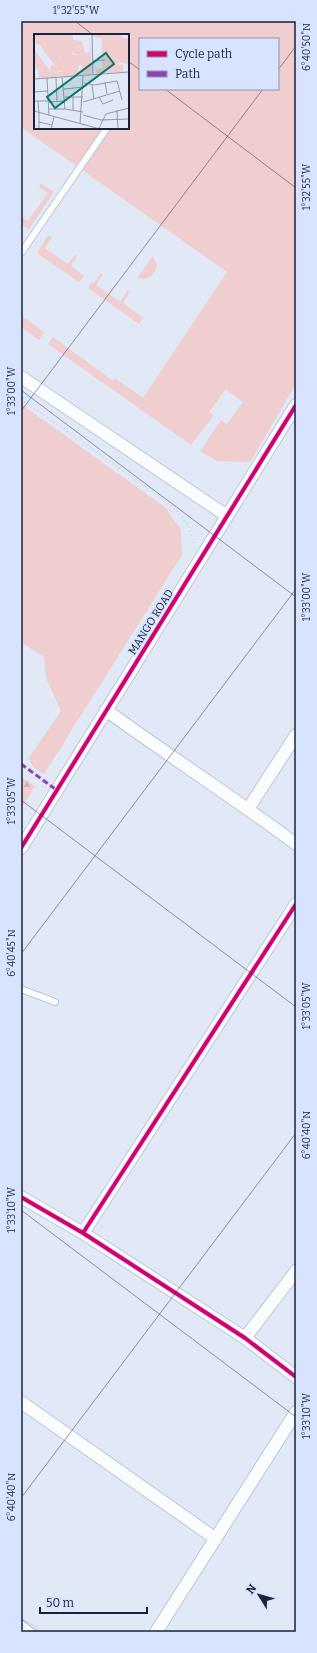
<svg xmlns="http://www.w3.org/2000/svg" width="317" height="1653" font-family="Bitter,serif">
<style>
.green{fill:#f0cdce;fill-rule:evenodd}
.forest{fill:url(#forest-firs)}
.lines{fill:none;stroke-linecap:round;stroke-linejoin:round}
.lane-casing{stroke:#bec6d8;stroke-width:8}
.street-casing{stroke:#bec6d8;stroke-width:14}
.path{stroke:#d4d7dc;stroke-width:2.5;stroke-dasharray:1 3;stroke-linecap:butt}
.lane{stroke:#fafcfe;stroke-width:6}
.street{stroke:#fafcfe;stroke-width:12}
.quiet{stroke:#8e44ad;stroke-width:3;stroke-dasharray:6 3;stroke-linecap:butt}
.cycleway-casing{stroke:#d8e4ff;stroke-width:6}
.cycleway{stroke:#d6006c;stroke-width:4}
.ticks{fill:none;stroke:#18223a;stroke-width:1;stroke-opacity:0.45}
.labels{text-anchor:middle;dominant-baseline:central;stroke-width:4;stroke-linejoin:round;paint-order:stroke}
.street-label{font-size:11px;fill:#18223a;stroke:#d8e4ff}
.inset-road{fill:none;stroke:#9199ab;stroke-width:1}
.view{fill:#0f766e;fill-opacity:0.15;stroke:#0f766e;stroke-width:2}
.inset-edge{fill:none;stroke:#18223a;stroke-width:2}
.neatline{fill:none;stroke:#18223a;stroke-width:1.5}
.ticks-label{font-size:10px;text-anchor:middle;fill:#18223a}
</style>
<defs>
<pattern id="forest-firs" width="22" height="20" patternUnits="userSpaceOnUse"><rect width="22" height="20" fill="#f0cdce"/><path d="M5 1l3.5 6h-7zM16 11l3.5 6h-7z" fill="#cdb0b2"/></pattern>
</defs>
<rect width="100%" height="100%" fill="#e1e8f6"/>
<path class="green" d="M 21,21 L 296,21 L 296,384 L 250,462 L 217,461 L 200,451 L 221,420 L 227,424 L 243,402 L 226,389 L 209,412 L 214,415 L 191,445 L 48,344 L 53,337 L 113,381 L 115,378 L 143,398 L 227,272 L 21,127 ZM 35,35 L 128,35 L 128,128 L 35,128 ZM 140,39 L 278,39 L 278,89 L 140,89 Z
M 40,183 L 54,192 L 29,229 L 21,224 L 21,216 L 28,221 L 48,193 L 39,187 Z
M 48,235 L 52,238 L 45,248 L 68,264 L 75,255 L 77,256 L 71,266 L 84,276 L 79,282 L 37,253 Z
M 153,256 L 157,265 C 155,276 147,281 137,278 Z
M 101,273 L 103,274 L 96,285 L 120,302 L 128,290 L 130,292 L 123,303 L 143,318 L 139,324 L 88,288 L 92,282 L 94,283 Z
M 21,315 L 44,332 L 39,340 L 21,327 Z
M 21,404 L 166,508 L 181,530 L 182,555 L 44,774 L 33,767 L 29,758 L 61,711 L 46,678 L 44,657 L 21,642 Z"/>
<path class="forest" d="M 21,777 L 35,786 L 21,808 Z"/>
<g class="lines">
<defs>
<path id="lane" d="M 21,253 L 107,128
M 21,989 L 55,1002"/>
<path id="street" d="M 21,377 L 227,516
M 106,710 C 169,756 234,798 296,844
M 248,809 L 296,735
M 21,848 L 296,405
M 21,1197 L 83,1233 L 245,1338 L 296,1377
M 83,1233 L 296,904
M 245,1338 L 296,1271
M 21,1402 L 216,1539
M 21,1626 L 31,1632
M 156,1632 L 296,1412"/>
</defs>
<use href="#lane" class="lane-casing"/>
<use href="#street" class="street-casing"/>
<path class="path" d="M 21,399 L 168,502 L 187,523 L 195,546"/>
<use href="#lane" class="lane"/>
<use href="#street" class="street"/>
<path class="quiet" d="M 21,764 L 58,791"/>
<defs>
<path id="cycleway" d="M 21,848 L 296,405
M 21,1197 L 83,1233 L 245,1338 L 296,1377
M 83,1233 L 296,904"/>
</defs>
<use href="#cycleway" class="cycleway-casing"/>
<use href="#cycleway" class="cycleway"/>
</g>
<path class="ticks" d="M 75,21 L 93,35M 128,61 L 140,70M 278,70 L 296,46M 165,89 L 296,188M 21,390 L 296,597M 21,411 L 263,89M 21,800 L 296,1007M 21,954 L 296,589M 21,1210 L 296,1417M 21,1498 L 296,1133M 21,1619 L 38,1632"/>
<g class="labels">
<g class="street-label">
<text transform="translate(151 622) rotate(-58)">MANGO ROAD</text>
</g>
</g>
<g transform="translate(34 34)">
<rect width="95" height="95" fill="#e1e8f6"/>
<path d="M 1,0 L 38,0 L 39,6 L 48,7 L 51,19 L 56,18 L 55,0 L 57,19 L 42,20 L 35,17 L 28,20 L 23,24 L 28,27 L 31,36 L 18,39 L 16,33 L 20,30 L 5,10 L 2,11 ZM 59,0 L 84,0 L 90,4 L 95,4 L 95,31 L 87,28 L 82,30 L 89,31 L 89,37 L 95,37 L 62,40 L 61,27 L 61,34 L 68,34 L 68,4 L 59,3 ZM 57,22 L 58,39 L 45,41 L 49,38 L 47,32 L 49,23 Z" fill="#f0cdce"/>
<path d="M 33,14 L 40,21 L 57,19 L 57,22 L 49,23 L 50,29 L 44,32 L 45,41 L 5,44 L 4,35 L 0,35 L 0,16 L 18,39 L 26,38 L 31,36 L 28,27 L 23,28 L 22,24 L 26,23 L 28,15 Z" fill="#f0cdce"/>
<path class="inset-road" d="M 58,0 L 59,41M 59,27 L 71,26M 28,43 L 31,75M 13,44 L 15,82M 22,44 L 23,68M 0,45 L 95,38M 71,48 L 73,60M 50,49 L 60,51 L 83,47 L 88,66M 58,51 L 60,65M 30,55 L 50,53M 0,58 L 14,57M 31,63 L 49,63M 65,63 L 69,70 L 79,66M 0,67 L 15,67M 4,67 L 5,79M 15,68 L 31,67M 49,68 L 86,57M 15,75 L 31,75 L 49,78M 39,76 L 39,63M 83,76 L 84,95M 0,77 L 66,95M 5,79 L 5,95M 49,81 L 67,86 L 95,85M 5,88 L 18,91M 46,90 L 49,42M 65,94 L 72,80 L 95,74M 17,95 L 20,83"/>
<path class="view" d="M 72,19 L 80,30 L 21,74 L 13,63 Z"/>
<rect width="95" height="95" class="inset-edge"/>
</g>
<rect width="317" height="1653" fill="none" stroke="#d8e4ff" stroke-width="44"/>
<rect x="139" y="38" width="140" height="52" fill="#d8e4ff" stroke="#8b96b0"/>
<rect x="147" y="51" width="20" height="6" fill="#d6006c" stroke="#8b96b0"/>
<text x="175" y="58" font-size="12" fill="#18223a">Cycle path</text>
<rect x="147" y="71" width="20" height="6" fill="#8e44ad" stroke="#8b96b0"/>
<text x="175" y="78" font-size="12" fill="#18223a">Path</text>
<g transform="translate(259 1595) rotate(307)" stroke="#d8e4ff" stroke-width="3" paint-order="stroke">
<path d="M0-3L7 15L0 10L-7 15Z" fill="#18223a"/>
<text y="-6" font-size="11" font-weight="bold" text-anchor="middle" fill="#18223a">N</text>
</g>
<path d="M40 1607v6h107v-6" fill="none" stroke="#18223a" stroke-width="2"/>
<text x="46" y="1607" font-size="12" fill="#18223a" stroke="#d8e4ff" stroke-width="3" paint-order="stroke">50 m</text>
<rect x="22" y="22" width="273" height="1609" class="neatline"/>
<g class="ticks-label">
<text x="76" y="14">1°32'55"W</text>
<text transform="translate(306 47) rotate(-90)" y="4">6°40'50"N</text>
<text transform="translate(306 187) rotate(-90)" y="4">1°32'55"W</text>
<text transform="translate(11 391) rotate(-90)" y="4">1°33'00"W</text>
<text transform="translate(306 597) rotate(-90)" y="4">1°33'00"W</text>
<text transform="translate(11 801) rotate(-90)" y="4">1°33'05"W</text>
<text transform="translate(11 953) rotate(-90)" y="4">6°40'45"N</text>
<text transform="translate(306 1006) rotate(-90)" y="4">1°33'05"W</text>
<text transform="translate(306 1135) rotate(-90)" y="4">6°40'40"N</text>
<text transform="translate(11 1210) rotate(-90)" y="4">1°33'10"W</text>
<text transform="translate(306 1416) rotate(-90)" y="4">1°33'10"W</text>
<text transform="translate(11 1497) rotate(-90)" y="4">6°40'40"N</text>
</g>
</svg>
